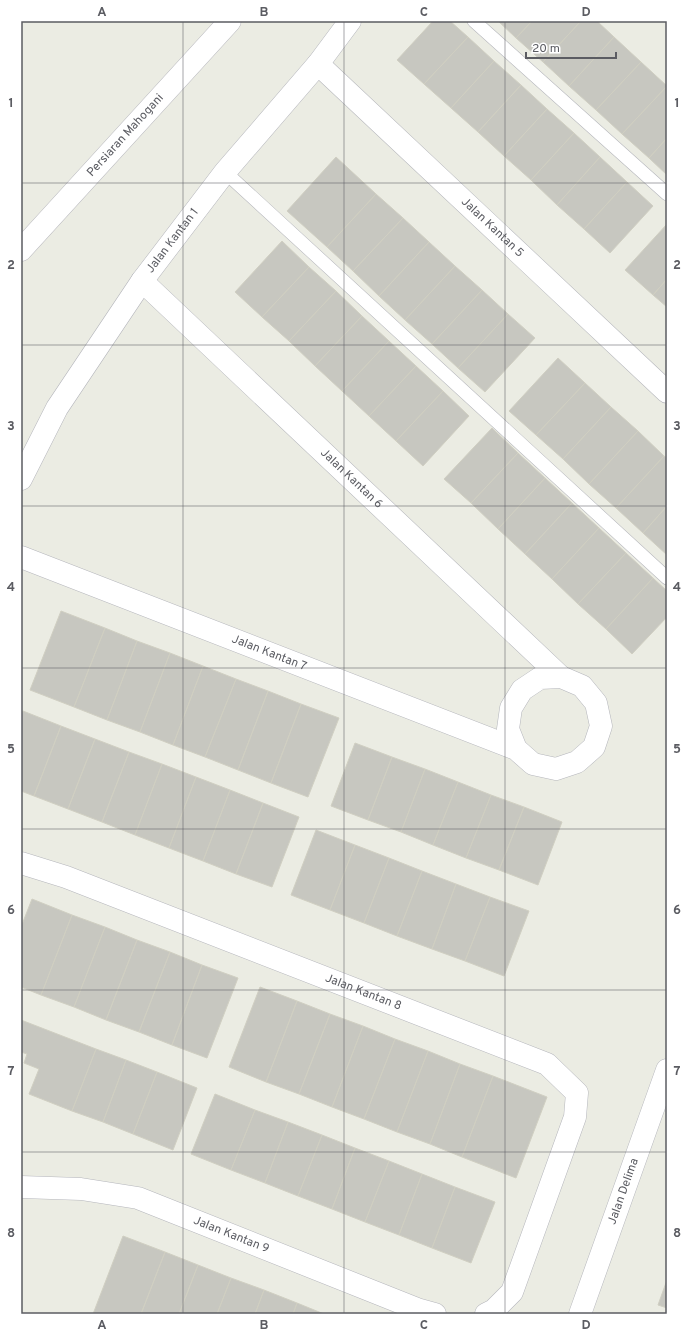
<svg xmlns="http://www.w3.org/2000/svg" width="688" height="1335" font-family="Overpass,sans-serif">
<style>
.building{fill:#c7c7c0;stroke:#d0cfc2}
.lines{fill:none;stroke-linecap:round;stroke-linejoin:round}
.lane-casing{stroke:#b5b6bc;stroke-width:14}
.street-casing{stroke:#b5b6bc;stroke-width:23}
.secondary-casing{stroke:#b7b7bd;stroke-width:23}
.lane{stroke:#fff;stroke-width:13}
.street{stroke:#fff;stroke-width:22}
.secondary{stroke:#fff;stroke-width:22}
.grid{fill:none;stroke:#5b5c62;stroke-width:1;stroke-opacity:0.55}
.labels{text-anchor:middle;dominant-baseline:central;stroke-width:3;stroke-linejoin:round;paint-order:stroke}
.street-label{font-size:12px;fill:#5b5c62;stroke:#fff}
.neatline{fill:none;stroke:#5b5c62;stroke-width:1.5}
.grid-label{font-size:13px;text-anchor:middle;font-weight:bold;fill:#5b5c62}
</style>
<rect width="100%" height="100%" fill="#ebece3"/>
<path class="building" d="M 433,21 L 450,21 L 468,37 L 424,84 L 397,60 Z
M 498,21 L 532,21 L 516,38 Z
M 532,21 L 581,21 L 543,62 L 516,38 Z
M 581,21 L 597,21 L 614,37 L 569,86 L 543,62 Z
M 468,37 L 494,61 L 451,108 L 424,84 Z
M 614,37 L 641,62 L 596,110 L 569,86 Z
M 494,61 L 521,85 L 478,132 L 451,108 Z
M 641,62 L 667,86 L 622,134 L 596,110 Z
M 521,85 L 547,109 L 504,156 L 478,132 Z
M 667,86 L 667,138 L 649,158 L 622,134 Z
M 547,109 L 574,133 L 531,180 L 504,156 Z
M 574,133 L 600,157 L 557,205 L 531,180 Z
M 667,138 L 667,175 L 649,158 Z
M 336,157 L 376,194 L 327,247 L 287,211 Z
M 600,157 L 627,182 L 584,229 L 557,205 Z
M 627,182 L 653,206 L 610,253 L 584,229 Z
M 376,194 L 403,218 L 353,271 L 327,247 Z
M 403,218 L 429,242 L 379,296 L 353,271 Z
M 667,224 L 667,279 L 653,295 L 625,270 Z
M 282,241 L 309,267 L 262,317 L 235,292 Z
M 429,242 L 455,266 L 405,320 L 379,296 Z
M 455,266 L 482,290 L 432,344 L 405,320 Z
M 309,267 L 336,291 L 289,341 L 262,317 Z
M 667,279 L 667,307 L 653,295 Z
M 482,290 L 508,314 L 458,368 L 432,344 Z
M 336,291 L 362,316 L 315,366 L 289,341 Z
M 508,314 L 535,338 L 485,392 L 458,368 Z
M 362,316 L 389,341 L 342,391 L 315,366 Z
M 389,341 L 416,366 L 369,416 L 342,391 Z
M 558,358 L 585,383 L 536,435 L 509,411 Z
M 416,366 L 443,391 L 396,441 L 369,416 Z
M 585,383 L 611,407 L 563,459 L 536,435 Z
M 443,391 L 469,416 L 423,466 L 396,441 Z
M 611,407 L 638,431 L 589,484 L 563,459 Z
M 492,428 L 518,453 L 471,503 L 444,479 Z
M 638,431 L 664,456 L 616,508 L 589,484 Z
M 518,453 L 545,478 L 498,529 L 471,503 Z
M 664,456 L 667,458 L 667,506 L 643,533 L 616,508 Z
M 545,478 L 572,503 L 525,554 L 498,529 Z
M 572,503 L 599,528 L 552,579 L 525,554 Z
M 667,506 L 667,555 L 643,533 Z
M 599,528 L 626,553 L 578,604 L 552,579 Z
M 626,553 L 653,578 L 606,629 L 578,604 Z
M 653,578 L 667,591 L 667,617 L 632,654 L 606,629 Z
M 61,611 L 105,628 L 74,707 L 30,690 Z
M 105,628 L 137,641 L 107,720 L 74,707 Z
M 137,641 L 170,653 L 140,732 L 107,720 Z
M 170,653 L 203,666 L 173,745 L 140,732 Z
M 203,666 L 236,679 L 205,757 L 173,745 Z
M 236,679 L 268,691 L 238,770 L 205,757 Z
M 268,691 L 301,704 L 271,783 L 238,770 Z
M 301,704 L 339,718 L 308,797 L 271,783 Z
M 23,711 L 61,726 L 34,796 L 21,791 L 21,715 Z
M 61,726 L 95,739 L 68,809 L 34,796 Z
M 95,739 L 129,752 L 102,822 L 68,809 Z
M 355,743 L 392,757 L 368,820 L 331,806 Z
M 129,752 L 162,764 L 135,835 L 102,822 Z
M 392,757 L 425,769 L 401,832 L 368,820 Z
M 162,764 L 196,777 L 169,848 L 135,835 Z
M 425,769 L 458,782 L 433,845 L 401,832 Z
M 196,777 L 230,790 L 203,861 L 169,848 Z
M 458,782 L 491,795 L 466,858 L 433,845 Z
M 230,790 L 263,803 L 236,874 L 203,861 Z
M 491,795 L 524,807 L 499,870 L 466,858 Z
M 263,803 L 299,817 L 272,887 L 236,874 Z
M 524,807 L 562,822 L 538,885 L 499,870 Z
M 316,830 L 355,845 L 330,910 L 291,895 Z
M 355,845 L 389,858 L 364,923 L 330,910 Z
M 389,858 L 422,871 L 397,936 L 364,923 Z
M 422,871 L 456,884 L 432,949 L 397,936 Z
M 456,884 L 490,897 L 465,961 L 432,949 Z
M 490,897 L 529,911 L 504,976 L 465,961 Z
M 32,899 L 72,915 L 41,995 L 21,987 L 21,927 Z
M 72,915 L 105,927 L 74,1007 L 41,995 Z
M 105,927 L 137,940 L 106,1020 L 74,1007 Z
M 137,940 L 170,952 L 139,1032 L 106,1020 Z
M 170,952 L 202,965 L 172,1045 L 139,1032 Z
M 202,965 L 238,978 L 207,1058 L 172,1045 Z
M 260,987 L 297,1001 L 266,1082 L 229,1067 Z
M 297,1001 L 330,1014 L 299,1094 L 266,1082 Z
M 330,1014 L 363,1026 L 332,1107 L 299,1094 Z
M 21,1020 L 96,1049 L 72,1111 L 29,1094 L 39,1069 L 24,1063 L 27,1054 L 21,1052 Z
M 363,1026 L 395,1039 L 364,1119 L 332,1107 Z
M 395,1039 L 428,1051 L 397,1132 L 364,1119 Z
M 96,1049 L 126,1060 L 103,1122 L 72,1111 Z
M 428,1051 L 460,1064 L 430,1144 L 397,1132 Z
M 126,1060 L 157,1072 L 133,1134 L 103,1122 Z
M 460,1064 L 493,1076 L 462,1157 L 430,1144 Z
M 157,1072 L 197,1088 L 173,1150 L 133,1134 Z
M 493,1076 L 547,1097 L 516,1178 L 462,1157 Z
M 215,1094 L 255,1110 L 231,1170 L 191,1154 Z
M 255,1110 L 288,1122 L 265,1183 L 231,1170 Z
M 288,1122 L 322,1135 L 298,1196 L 265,1183 Z
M 322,1135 L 355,1148 L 332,1209 L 298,1196 Z
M 355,1148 L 389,1161 L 365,1222 L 332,1209 Z
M 389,1161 L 422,1174 L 399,1235 L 365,1222 Z
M 422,1174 L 455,1187 L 432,1248 L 399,1235 Z
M 455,1187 L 495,1202 L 471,1263 L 432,1248 Z
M 123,1236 L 165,1252 L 141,1314 L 93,1314 Z
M 165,1252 L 198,1265 L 179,1314 L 141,1314 Z
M 198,1265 L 231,1278 L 217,1314 L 179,1314 Z
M 231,1278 L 264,1290 L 255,1314 L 217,1314 Z
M 667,1280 L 667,1308 L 658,1305 Z
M 264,1290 L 297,1303 L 293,1314 L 255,1314 Z
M 297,1303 L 324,1314 L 293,1314 Z"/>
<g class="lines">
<defs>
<path id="lane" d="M 474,21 L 667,194
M 225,172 L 667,578"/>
<g id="street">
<path id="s1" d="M 318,64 L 667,392"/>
<path id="s2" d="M 142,281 L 561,677"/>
<path id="s3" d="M 21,479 L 57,408 L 142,281 L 225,172 L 318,64 L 350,21"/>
<path id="s4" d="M 21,557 L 516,749 L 533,764 L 556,769 L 577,762 L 594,747 L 601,726 L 596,703 L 582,686 L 561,677 L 540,678 L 522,690 L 511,708 L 508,729 L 516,749"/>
<path id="s5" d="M 21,863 L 66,877 L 547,1064 L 577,1093 L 575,1117 L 512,1292 L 494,1310 L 486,1314"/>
<path id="s6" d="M 21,1187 L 81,1189 L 138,1198 L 417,1309 L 435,1314"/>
<path id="s7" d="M 580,1314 L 667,1070"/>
</g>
<g id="secondary">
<path id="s8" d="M 21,250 L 230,21"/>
</g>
</defs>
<use href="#lane" class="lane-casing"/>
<use href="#street" class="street-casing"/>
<use href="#secondary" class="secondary-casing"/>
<use href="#lane" class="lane"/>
<use href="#street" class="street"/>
<use href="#secondary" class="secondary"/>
</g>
<path class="grid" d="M 183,21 L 183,1314M 344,21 L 344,1314M 505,21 L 505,1314M 21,183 L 667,183M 21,345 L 667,345M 21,506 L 667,506M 21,668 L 667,668M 21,829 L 667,829M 21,990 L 667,990M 21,1152 L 667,1152"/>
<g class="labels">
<g class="street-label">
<text stroke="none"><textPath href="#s8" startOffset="155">Persiaran Mahogani</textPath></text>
<text stroke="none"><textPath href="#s1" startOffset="239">Jalan Kantan 5</textPath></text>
<text stroke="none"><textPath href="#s3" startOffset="283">Jalan Kantan 1</textPath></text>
<text stroke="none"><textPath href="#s2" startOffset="288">Jalan Kantan 6</textPath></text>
<text stroke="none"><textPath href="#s4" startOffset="266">Jalan Kantan 7</textPath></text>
<text stroke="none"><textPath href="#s5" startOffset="366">Jalan Kantan 8</textPath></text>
<text stroke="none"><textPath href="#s7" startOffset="130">Jalan Delima</textPath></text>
<text stroke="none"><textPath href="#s6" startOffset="218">Jalan Kantan 9</textPath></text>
</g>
</g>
<rect width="688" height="1335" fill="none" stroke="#ffffff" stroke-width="44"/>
<path d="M526 52v6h90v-6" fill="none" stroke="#5b5c62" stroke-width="2"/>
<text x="532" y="52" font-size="12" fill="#5b5c62" stroke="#ffffff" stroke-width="3" paint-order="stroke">20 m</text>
<rect x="22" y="22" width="644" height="1291" class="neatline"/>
<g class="grid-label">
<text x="102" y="16">A</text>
<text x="264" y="16">B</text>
<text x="424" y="16">C</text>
<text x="586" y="16">D</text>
<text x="11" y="107">1</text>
<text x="677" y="107">1</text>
<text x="11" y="269">2</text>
<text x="677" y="269">2</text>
<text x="11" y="430">3</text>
<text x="677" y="430">3</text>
<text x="11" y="591">4</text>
<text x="677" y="591">4</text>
<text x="11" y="753">5</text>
<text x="677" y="753">5</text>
<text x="11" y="914">6</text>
<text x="677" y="914">6</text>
<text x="11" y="1075">7</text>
<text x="677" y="1075">7</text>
<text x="11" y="1237">8</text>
<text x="677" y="1237">8</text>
<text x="102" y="1329">A</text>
<text x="264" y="1329">B</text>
<text x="424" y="1329">C</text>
<text x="586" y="1329">D</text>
</g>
</svg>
